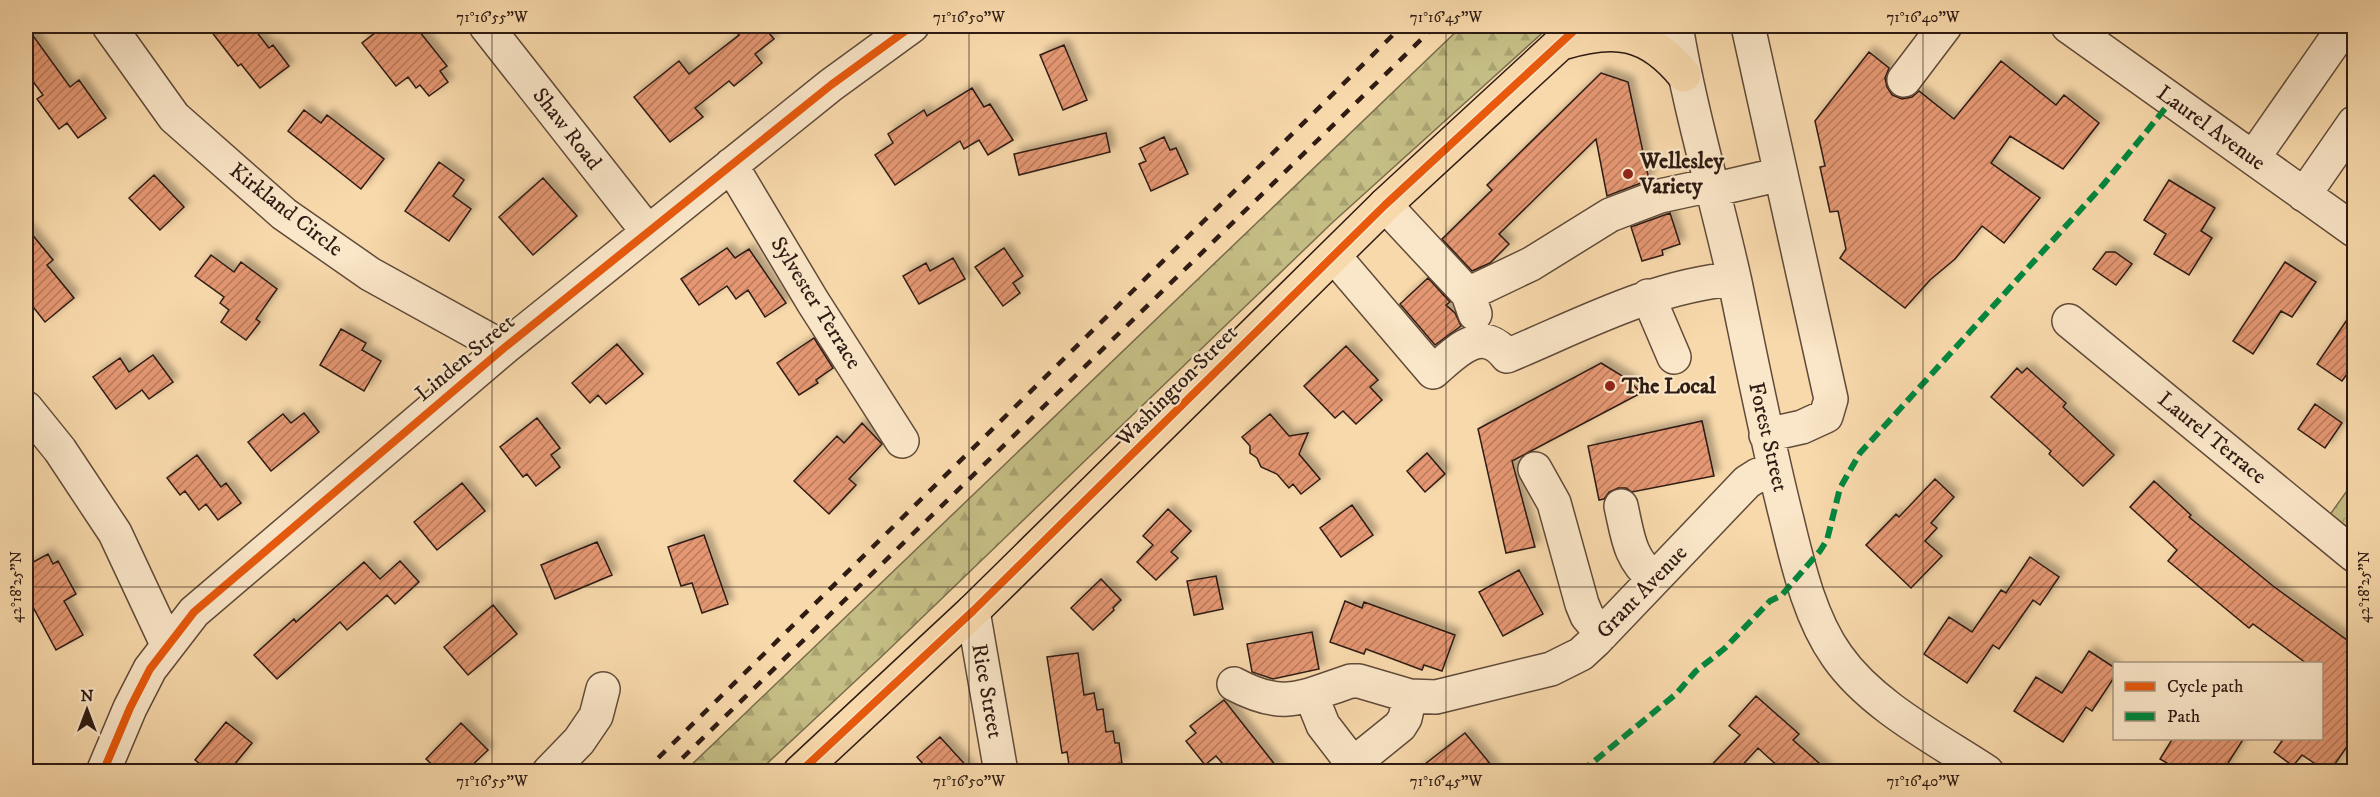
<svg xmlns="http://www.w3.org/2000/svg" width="2380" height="797" font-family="'IM FELL DW Pica',serif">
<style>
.forest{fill:url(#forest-firs);stroke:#796c4c;stroke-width:1.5}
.park{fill:url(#park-crowns);stroke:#796c4c;stroke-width:1.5}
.building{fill:url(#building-hatch);stroke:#2e1b13;stroke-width:1.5;filter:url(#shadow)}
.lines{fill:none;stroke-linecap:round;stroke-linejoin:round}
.minor-casing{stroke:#604a39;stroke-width:36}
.major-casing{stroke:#2e1b13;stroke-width:36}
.minor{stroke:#fae6c8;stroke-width:33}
.major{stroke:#f8d9ab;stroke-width:33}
.rail{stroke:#2e1b13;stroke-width:4.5;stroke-dasharray:10 10;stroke-linecap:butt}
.quiet{stroke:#00873e;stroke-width:6;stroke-dasharray:12 6;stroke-linecap:butt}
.cycleway-casing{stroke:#fae6c8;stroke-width:11}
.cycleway{stroke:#e8590c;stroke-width:8}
.ticks{fill:none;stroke:#2e1b13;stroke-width:1.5;stroke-opacity:0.45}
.poi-dot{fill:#8f2418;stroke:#fae6c8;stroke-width:2}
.labels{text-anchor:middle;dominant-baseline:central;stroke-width:4.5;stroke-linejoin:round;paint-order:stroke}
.street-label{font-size:22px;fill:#2e1b13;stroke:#fae6c8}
.poi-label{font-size:22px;font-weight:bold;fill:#2e1b13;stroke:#fae6c8;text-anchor:start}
.neatline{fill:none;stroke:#2e1b13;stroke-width:2}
.ticks-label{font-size:15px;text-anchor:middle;fill:#2e1b13}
</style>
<defs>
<pattern id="forest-firs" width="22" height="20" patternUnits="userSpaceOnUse" patternTransform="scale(1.5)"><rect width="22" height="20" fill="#c4bd84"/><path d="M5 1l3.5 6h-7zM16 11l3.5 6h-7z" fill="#a9a271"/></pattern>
<pattern id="park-crowns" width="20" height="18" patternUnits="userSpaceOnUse" patternTransform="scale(1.5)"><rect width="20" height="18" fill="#c4bd84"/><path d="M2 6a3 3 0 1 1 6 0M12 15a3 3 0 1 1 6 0" fill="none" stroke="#a9a271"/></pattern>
<pattern id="building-hatch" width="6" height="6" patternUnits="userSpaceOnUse" patternTransform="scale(1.5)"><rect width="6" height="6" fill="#e49772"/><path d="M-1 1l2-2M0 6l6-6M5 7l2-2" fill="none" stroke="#b97a5c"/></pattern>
<filter id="shadow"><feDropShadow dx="5.5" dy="-5.5" stdDeviation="3" flood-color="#0004"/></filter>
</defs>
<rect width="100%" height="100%" fill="#f8d9ab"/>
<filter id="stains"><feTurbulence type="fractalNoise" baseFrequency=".00333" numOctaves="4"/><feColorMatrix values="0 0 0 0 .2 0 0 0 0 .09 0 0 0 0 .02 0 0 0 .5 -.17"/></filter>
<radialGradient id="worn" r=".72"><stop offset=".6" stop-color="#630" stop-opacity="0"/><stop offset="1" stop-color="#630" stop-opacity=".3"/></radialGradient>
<path class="forest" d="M 1462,26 L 1550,26 L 1333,222 L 879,659 L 759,771 L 685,771 Z"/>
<path class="park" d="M 2354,481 L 2354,536 L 2329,516 Z"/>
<path class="building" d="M 26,26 L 70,87 L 79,80 L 106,118 L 78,138 L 67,123 L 59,129 L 37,99 L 43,95 L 26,72 Z
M 207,26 L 252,26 L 269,48 L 273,45 L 289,66 L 260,88 L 241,64 L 238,66 Z
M 384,26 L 415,26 L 447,66 L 440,71 L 448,82 L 429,96 L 420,85 L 416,88 L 408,77 L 396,86 L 362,43 Z
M 732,26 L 763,26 L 774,39 L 755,54 L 762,63 L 734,86 L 729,81 L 695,108 L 703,117 L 670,142 L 634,97 L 679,61 L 689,74 L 739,35 Z
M 1064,45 L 1087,100 L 1063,110 L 1040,55 Z
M 1869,52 L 1889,68 L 1885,78 L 1887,87 L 1892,95 L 1902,99 L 1912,97 L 1919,91 L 1954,119 L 2001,61 L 2056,105 L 2064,95 L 2099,123 L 2063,169 L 2010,136 L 1991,163 L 2040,198 L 2004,243 L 1982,226 L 1955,259 L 1930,280 L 1905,308 L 1840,258 L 1846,249 L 1838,211 L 1830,212 L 1820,167 L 1825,166 L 1815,121 Z
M 1601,73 L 1628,82 L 1649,180 L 1607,196 L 1596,139 L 1499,234 L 1509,244 L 1490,263 L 1472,271 L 1442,239 L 1492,190 L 1487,185 Z
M 972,88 L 984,107 L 990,104 L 1013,140 L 988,155 L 979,140 L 964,149 L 960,141 L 895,185 L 875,155 L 893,143 L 888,134 L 924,110 L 927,116 Z
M 304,110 L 321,123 L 327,115 L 384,159 L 361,189 L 288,131 Z
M 1106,133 L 1110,152 L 1019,175 L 1014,154 Z
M 1164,137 L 1170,150 L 1176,148 L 1188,174 L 1151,191 L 1139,164 L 1146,161 L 1140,148 Z
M 439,162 L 464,180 L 453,196 L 471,209 L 449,241 L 405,211 Z
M 154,175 L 184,207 L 160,230 L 129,198 Z
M 543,178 L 577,216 L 533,255 L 499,217 Z
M 2169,180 L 2215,208 L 2201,231 L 2212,238 L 2189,275 L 2154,254 L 2166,234 L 2144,220 Z
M 1670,213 L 1680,244 L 1662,250 L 1663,255 L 1642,261 L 1631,227 Z
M 26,227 L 53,260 L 47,265 L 74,298 L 45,322 L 26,298 Z
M 727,248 L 735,258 L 749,249 L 786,303 L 765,317 L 748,290 L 736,299 L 727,286 L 699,305 L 681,279 Z
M 1004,248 L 1023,276 L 1013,283 L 1020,293 L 1003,306 L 975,267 Z
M 2106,252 L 2115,252 L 2132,264 L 2116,285 L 2093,269 Z
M 211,255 L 234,272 L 241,262 L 277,289 L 256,319 L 260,322 L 246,340 L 221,322 L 229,310 L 220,303 L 224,297 L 195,276 Z
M 953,258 L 965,279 L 919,304 L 903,276 L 926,263 L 930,271 Z
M 2285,262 L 2316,282 L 2292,317 L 2281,311 L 2253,354 L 2233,341 Z
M 1428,278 L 1450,302 L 1446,305 L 1455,313 L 1461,326 L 1435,345 L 1400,304 Z
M 2355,308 L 2355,363 L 2342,381 L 2317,364 Z
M 341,329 L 366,343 L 362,350 L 381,361 L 364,391 L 320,365 Z
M 814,338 L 833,368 L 816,380 L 818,383 L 799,395 L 777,363 Z
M 617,344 L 643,374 L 606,404 L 598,395 L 590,403 L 572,383 Z
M 1346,346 L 1378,380 L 1370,387 L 1382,400 L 1356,424 L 1343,411 L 1335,418 L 1304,386 Z
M 153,355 L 173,382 L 149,399 L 142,390 L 116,409 L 93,377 L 120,358 L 129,372 Z
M 1601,363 L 1629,380 L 1641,393 L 1512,461 L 1535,547 L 1506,553 L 1478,429 Z
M 2017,368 L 2022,373 L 2027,368 L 2066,403 L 2063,407 L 2114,455 L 2083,486 L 2049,454 L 2051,451 L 1991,397 Z
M 2315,404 L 2342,423 L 2325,448 L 2298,429 Z
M 304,413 L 319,432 L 271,471 L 248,442 L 283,414 L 291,423 Z
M 1270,414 L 1289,436 L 1308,433 L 1299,454 L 1320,479 L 1301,494 L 1293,484 L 1289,488 L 1277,474 L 1261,467 L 1257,458 L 1250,453 L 1250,446 L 1242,437 Z
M 537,418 L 560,448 L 551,455 L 560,467 L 536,486 L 527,474 L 523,477 L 500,447 Z
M 1702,421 L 1714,476 L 1632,492 L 1626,488 L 1618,488 L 1609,492 L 1604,499 L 1599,500 L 1588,446 Z
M 862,423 L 882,444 L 849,479 L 856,485 L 829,514 L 794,481 L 837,436 L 844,443 Z
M 1427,453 L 1445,474 L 1425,492 L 1407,471 Z
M 197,455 L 221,487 L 226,483 L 241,503 L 218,520 L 206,504 L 199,510 L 185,491 L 180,495 L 167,478 Z
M 1935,479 L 1954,497 L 1931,523 L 1937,528 L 1925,541 L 1942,556 L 1911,588 L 1866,545 L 1896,514 L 1899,517 Z
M 2154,481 L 2191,515 L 2189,517 L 2273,586 L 2355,646 L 2355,735 L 2330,771 L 2326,771 L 2302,755 L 2293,766 L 2274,752 L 2282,741 L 2278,738 L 2322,738 L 2322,663 L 2306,663 L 2253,624 L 2249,628 L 2168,561 L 2177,550 L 2130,507 Z
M 462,483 L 485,511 L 437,550 L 414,522 Z
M 1352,505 L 1373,535 L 1341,557 L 1320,528 Z
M 1168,509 L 1191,531 L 1171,552 L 1178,558 L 1156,580 L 1137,562 L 1153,545 L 1143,536 Z
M 704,535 L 728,604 L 702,613 L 692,583 L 681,586 L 668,547 Z
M 597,542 L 612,575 L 555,599 L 541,565 Z
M 48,554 L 53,564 L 58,561 L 76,594 L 64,601 L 83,635 L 56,650 L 26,594 L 26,566 Z
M 2030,557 L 2059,577 L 2040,605 L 2033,600 L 1999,649 L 1993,645 L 1967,683 L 1924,654 L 1949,617 L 1972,632 L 2001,590 L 2006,593 Z
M 400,561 L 419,582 L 395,604 L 387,595 L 347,630 L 340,622 L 277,679 L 254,655 L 294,619 L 296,622 L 364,562 L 380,579 Z
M 1519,570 L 1543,614 L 1503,636 L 1479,592 Z
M 1216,576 L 1223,609 L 1194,615 L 1187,581 Z
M 1101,579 L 1121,600 L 1113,608 L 1114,610 L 1093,630 L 1071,608 Z
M 1345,601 L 1362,608 L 1364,602 L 1455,635 L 1442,671 L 1424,665 L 1422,670 L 1366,649 L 1364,654 L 1330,642 Z
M 493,605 L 517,634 L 468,675 L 444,647 Z
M 1312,632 L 1319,669 L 1273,679 L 1252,672 L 1247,644 Z
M 2089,651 L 2115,668 L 2115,676 L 2092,711 L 2086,707 L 2063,742 L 2014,711 L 2036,677 L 2062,693 Z
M 1078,653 L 1084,695 L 1094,693 L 1097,710 L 1103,709 L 1106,732 L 1113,731 L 1115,743 L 1119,743 L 1122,763 L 1070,771 L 1067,752 L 1062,753 L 1047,657 Z
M 1756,696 L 1799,734 L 1793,740 L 1828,771 L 1783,771 L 1758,748 L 1737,771 L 1706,771 L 1740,735 L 1729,726 Z
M 1224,700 L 1280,771 L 1229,771 L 1216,756 L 1205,765 L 1186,741 L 1196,733 L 1190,726 Z
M 226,722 L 252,743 L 229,771 L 209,771 L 195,760 Z
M 461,723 L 488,750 L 466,771 L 439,771 L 426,759 Z
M 1465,733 L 1496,771 L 1416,771 Z
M 940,737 L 971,771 L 929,771 L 917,757 Z
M 2173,738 L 2244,738 L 2223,771 L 2180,771 L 2160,759 Z"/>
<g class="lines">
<defs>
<path id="minor" d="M 109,26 L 174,117 L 284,214 L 370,274 L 504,348
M 486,26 L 648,232
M 1676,26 C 1690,112 1716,196 1735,282 C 1751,359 1766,436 1785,512 C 1797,560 1808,615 1837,656 C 1872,706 1937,739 1987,772
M 1748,26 L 1831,399 L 1826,416 L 1802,427 L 1766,435
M 2068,26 L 2354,230
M 1904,80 L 1945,26
M 2253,158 L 2345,26
M 731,165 L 813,302 L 902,441
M 1712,190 L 1781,174
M 2304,195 L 2354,123
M 1385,205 L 1468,294 L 1475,314
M 1334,256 L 1433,372 C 1455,353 1481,323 1507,356 C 1581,325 1653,286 1734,279
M 1468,294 L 1531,264 L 1610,215 L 1660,196 L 1711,185
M 1648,296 L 1674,357
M 2069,321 L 2354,555
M 26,408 L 60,450 L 115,533 L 167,644
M 1535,469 L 1554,503 L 1582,604 L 1587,616 L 1602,634
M 1621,506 C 1628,537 1629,558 1654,579
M 973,611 L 1001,772
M 1234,684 C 1285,711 1301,697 1351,681 L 1359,681 L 1410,696 L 1436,697 L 1551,669 L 1581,654 L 1595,641 L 1747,482 L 1758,475 L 1774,469
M 1311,695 L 1323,725 L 1353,764 L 1400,726 L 1405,718 L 1410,696
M 103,772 L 130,708 L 150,669 L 194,612 L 504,348 L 831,85 L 912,26
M 549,772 L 579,741 L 596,716 L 603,689"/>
<path id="major" d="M 1562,43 C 1615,27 1648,31 1684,75
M 800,772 L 973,611 L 1385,205 L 1579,26"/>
</defs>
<use href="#minor" class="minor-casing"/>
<use href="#major" class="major-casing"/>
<use href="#minor" class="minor"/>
<use href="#major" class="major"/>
<path class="rail" d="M 644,772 L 1402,26
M 668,772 L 1435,26"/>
<path class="quiet" d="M 1581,772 L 1676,694 L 1696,671 L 1724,649 L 1770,601 L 1782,595 L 1793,582 L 1820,551 L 1827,540 L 1840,488 L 1860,453 L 2103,185 L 2172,100"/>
<defs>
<path id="cycleway" d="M 103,772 L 130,708 L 150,669 L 194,612 L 504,348 L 831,85 L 912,26
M 800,772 L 973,611 L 1385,205 L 1579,26"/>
</defs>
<use href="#cycleway" class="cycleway-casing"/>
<use href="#cycleway" class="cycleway"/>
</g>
<path class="ticks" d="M 492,26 L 492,772M 969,26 L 969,772M 1446,26 L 1446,772M 1923,26 L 1923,772M 26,587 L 2354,587"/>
<g class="poi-dot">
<circle cx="1628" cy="174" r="6"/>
<circle cx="1610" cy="386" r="6"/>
</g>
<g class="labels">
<g class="street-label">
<text transform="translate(2211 128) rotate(36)">Laurel Avenue</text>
<text transform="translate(567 129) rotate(52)">Shaw Road</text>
<text transform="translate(286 210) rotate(38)">Kirkland Circle</text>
<text transform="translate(816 303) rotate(58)">Sylvester Terrace</text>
<text transform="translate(465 358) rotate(-40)">Linden Street</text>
<text transform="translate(1177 386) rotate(-45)">Washington Street</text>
<text transform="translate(1768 437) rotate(77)">Forest Street</text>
<text transform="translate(2212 438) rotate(39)">Laurel Terrace</text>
<text transform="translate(1642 592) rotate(-46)">Grant Avenue</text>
<text transform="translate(987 691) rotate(80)">Rice Street</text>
</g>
<g class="poi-label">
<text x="1640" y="161">Wellesley<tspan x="1640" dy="25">Variety</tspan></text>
<text x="1622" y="386">The Local</text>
</g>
</g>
<rect width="2380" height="797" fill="none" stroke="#f8d9ab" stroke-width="66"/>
<rect x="2113" y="662" width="210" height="78" fill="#fae6c8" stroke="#a89580" stroke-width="1.5"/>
<rect x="2125" y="682" width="30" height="9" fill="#e8590c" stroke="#a89580" stroke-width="1.5"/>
<text x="2167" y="692" font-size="18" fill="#2e1b13">Cycle path</text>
<rect x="2125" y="712" width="30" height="9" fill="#00873e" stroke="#a89580" stroke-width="1.5"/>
<text x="2167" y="722" font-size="18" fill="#2e1b13">Path</text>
<g transform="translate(87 710)" stroke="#fae6c8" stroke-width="4.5" paint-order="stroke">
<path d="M0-4.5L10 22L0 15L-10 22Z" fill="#2e1b13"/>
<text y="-9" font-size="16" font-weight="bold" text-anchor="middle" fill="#2e1b13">N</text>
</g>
<rect x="33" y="33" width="2314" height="731" class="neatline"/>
<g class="ticks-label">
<text x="492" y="22">71°16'55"W</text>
<text x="969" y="22">71°16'50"W</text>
<text x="1446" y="22">71°16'45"W</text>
<text x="1923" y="22">71°16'40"W</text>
<text transform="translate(16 587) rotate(-90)" y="5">42°18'25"N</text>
<text transform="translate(2364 587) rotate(-90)" y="5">42°18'25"N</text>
<text x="492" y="786">71°16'55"W</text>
<text x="969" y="786">71°16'50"W</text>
<text x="1446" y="786">71°16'45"W</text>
<text x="1923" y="786">71°16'40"W</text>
</g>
<rect width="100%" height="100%" filter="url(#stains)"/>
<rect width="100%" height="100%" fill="url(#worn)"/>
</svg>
